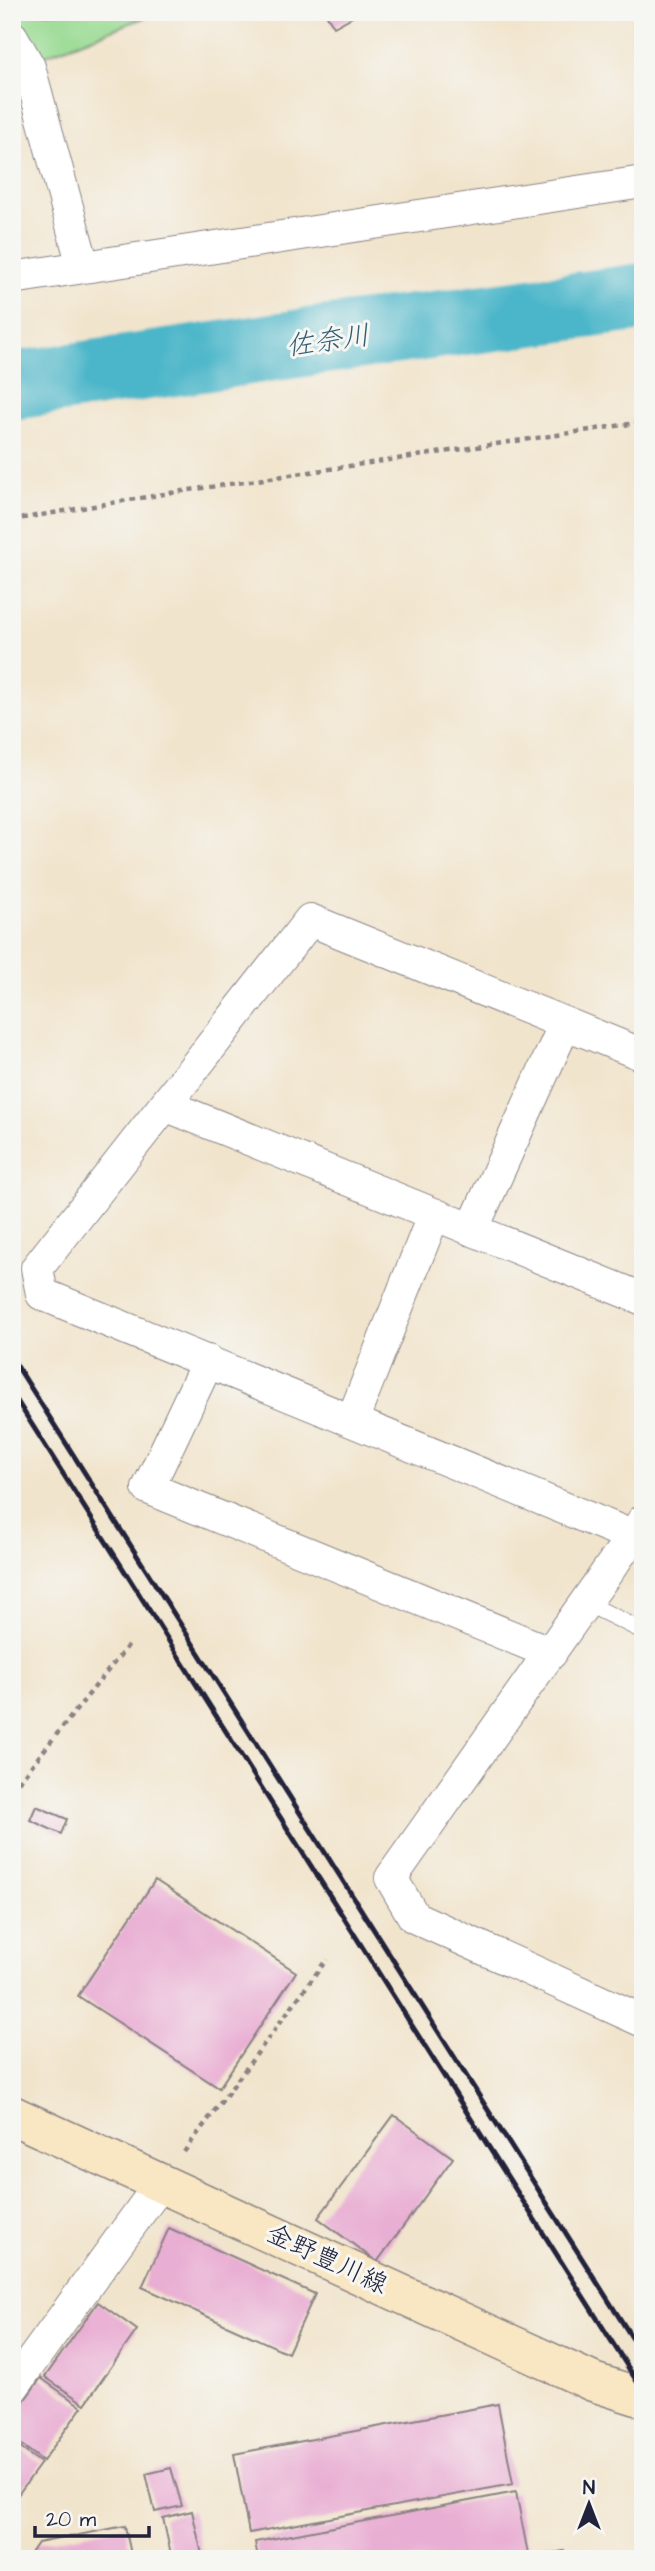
<svg xmlns="http://www.w3.org/2000/svg" width="655" height="2571" font-family="'Architects Daughter','Klee One',sans-serif">
<style>
.green{fill:#98da91;stroke:#5d7e66;stroke-width:2}
.lines{fill:none;stroke-linecap:round;stroke-linejoin:round}
.river{stroke:#4bb6c9;stroke-width:68}
.building{fill:#e9aed3}
.lane-casing{stroke:#8a8384;stroke-width:18}
.street-casing{stroke:#8a8384;stroke-width:34}
.secondary-casing{stroke:#8a8384;stroke-width:41}
.path{stroke:#8a8384;stroke-width:4.5;stroke-dasharray:5 5;stroke-linecap:butt}
.lane{stroke:#fff;stroke-width:16}
.street{stroke:#fff;stroke-width:32}
.secondary{stroke:#f9e7c3;stroke-width:38}
.rail{stroke:#22223b;stroke-width:5}
.labels{text-anchor:middle;dominant-baseline:central;stroke-width:6;stroke-linejoin:round;paint-order:stroke}
.street-label{font-size:26px;fill:#22223b;stroke:#f6f6f2}
.water-label{font-size:28px;font-style:italic;fill:#325d74;stroke:#f6f6f2}
</style>
<rect width="100%" height="100%" fill="#f6f6f2"/>
<filter id="ink" filterUnits="userSpaceOnUse"><feTurbulence type="fractalNoise" baseFrequency=".0143" numOctaves="2"/><feDisplacementMap in="SourceGraphic" scale="14" xChannelSelector="R" yChannelSelector="G"/><feConvolveMatrix kernelMatrix="1 2 1 2 8 2 1 2 1" color-interpolation-filters="sRGB"/></filter>
<filter id="wash" filterUnits="userSpaceOnUse"><feTurbulence type="fractalNoise" baseFrequency=".00686" numOctaves="4" result="noise"/><feDisplacementMap in="SourceGraphic" scale="28" xChannelSelector="R" yChannelSelector="G"/><feGaussianBlur stdDeviation="1.57" result="paint"/><feColorMatrix in="noise" values="0 0 0 0 0 0 0 0 0 0 0 0 0 0 0 0 0 1.4 0 .05"/><feComposite in="paint" operator="in"/></filter>
<g filter="url(#wash)">
<rect width="100%" height="100%" fill="#f1e4cc"/>
<path class="green" d="M 14,12 L 159,12 L 41,57 Z"/>
<g class="lines">
<path class="river" d="M 12,386 L 309,342 L 643,297"/>
</g>
<g id="blocks">
<path class="building" d="M 325,12 L 361,12 L 334,27 Z
M 36,1806 L 67,1819 L 61,1834 L 30,1820 Z
M 155,1880 L 296,1972 L 219,2088 L 78,1996 Z
M 394,2115 L 453,2158 L 377,2262 L 318,2218 Z
M 169,2228 L 315,2294 L 288,2353 L 142,2287 Z
M 98,2302 L 137,2330 L 85,2404 L 45,2377 Z
M 41,2378 L 82,2407 L 43,2461 L 12,2438 L 12,2417 Z
M 498,2404 L 513,2484 L 249,2533 L 234,2454 Z
M 12,2442 L 41,2463 L 12,2503 Z
M 171,2468 L 182,2506 L 155,2512 L 146,2474 Z
M 516,2492 L 529,2559 L 258,2559 L 255,2542 Z
M 192,2511 L 203,2559 L 172,2559 L 163,2518 Z
M 125,2526 L 132,2559 L 27,2559 L 38,2543 Z
M 564,2551 L 566,2559 L 532,2559 L 531,2557 Z"/>
</g>
</g>
<g filter="url(#ink)">
<use href="#blocks" fill-opacity="0" stroke="#8a8384" stroke-width="2"/>
<g class="lines">
<defs>
<path id="lane" d="M 586,1603 L 643,1631"/>
<path id="street" d="M 12,37 L 29,67 L 83,266
M 12,278 L 643,182
M 165,1105 L 643,1299
M 472,1230 L 565,1024
M 208,1361 L 148,1488 L 551,1653
M 352,1421 L 434,1214
M 643,1521 L 391,1878 L 414,1917 L 643,2021
M 632,1536 L 42,1294 L 37,1268 L 310,920 L 643,1055
M 12,2388 L 161,2183"/>
<path id="secondary" d="M 12,2115 L 593,2382 L 643,2398"/>
</defs>
<use href="#lane" class="lane-casing"/>
<use href="#street" class="street-casing"/>
<use href="#secondary" class="secondary-casing"/>
<path class="path" d="M 12,520 L 170,493 L 643,422
M 12,1790 L 130,1643
M 184,2152 L 327,1959"/>
<use href="#lane" class="lane"/>
<use href="#street" class="street"/>
<use href="#secondary" class="secondary"/>
<path class="rail" d="M 12,1358 L 643,2355
M 12,1393 L 643,2391"/>
</g>
</g>
<g class="labels">
<g class="street-label">
<text transform="translate(327 2259) rotate(25)">金野豊川線</text>
</g>
<g class="water-label">
<text transform="translate(328 341) rotate(-8)">佐奈川</text>
</g>
</g>
<rect width="655" height="2571" fill="none" stroke="#f6f6f2" stroke-width="42"/>
<g transform="translate(589 2504)" stroke="#f6f6f2" stroke-width="5" paint-order="stroke">
<path d="M0-5L12 26L0 18L-12 26Z" fill="#22223b"/>
<text y="-10" font-size="19" font-weight="bold" text-anchor="middle" fill="#22223b">N</text>
</g>
<path d="M35 2526v10h114v-10" fill="none" stroke="#22223b" stroke-width="3.5"/>
<text x="46" y="2526" font-size="21" fill="#22223b" stroke="#f6f6f2" stroke-width="5" paint-order="stroke">20 m</text>
</svg>
